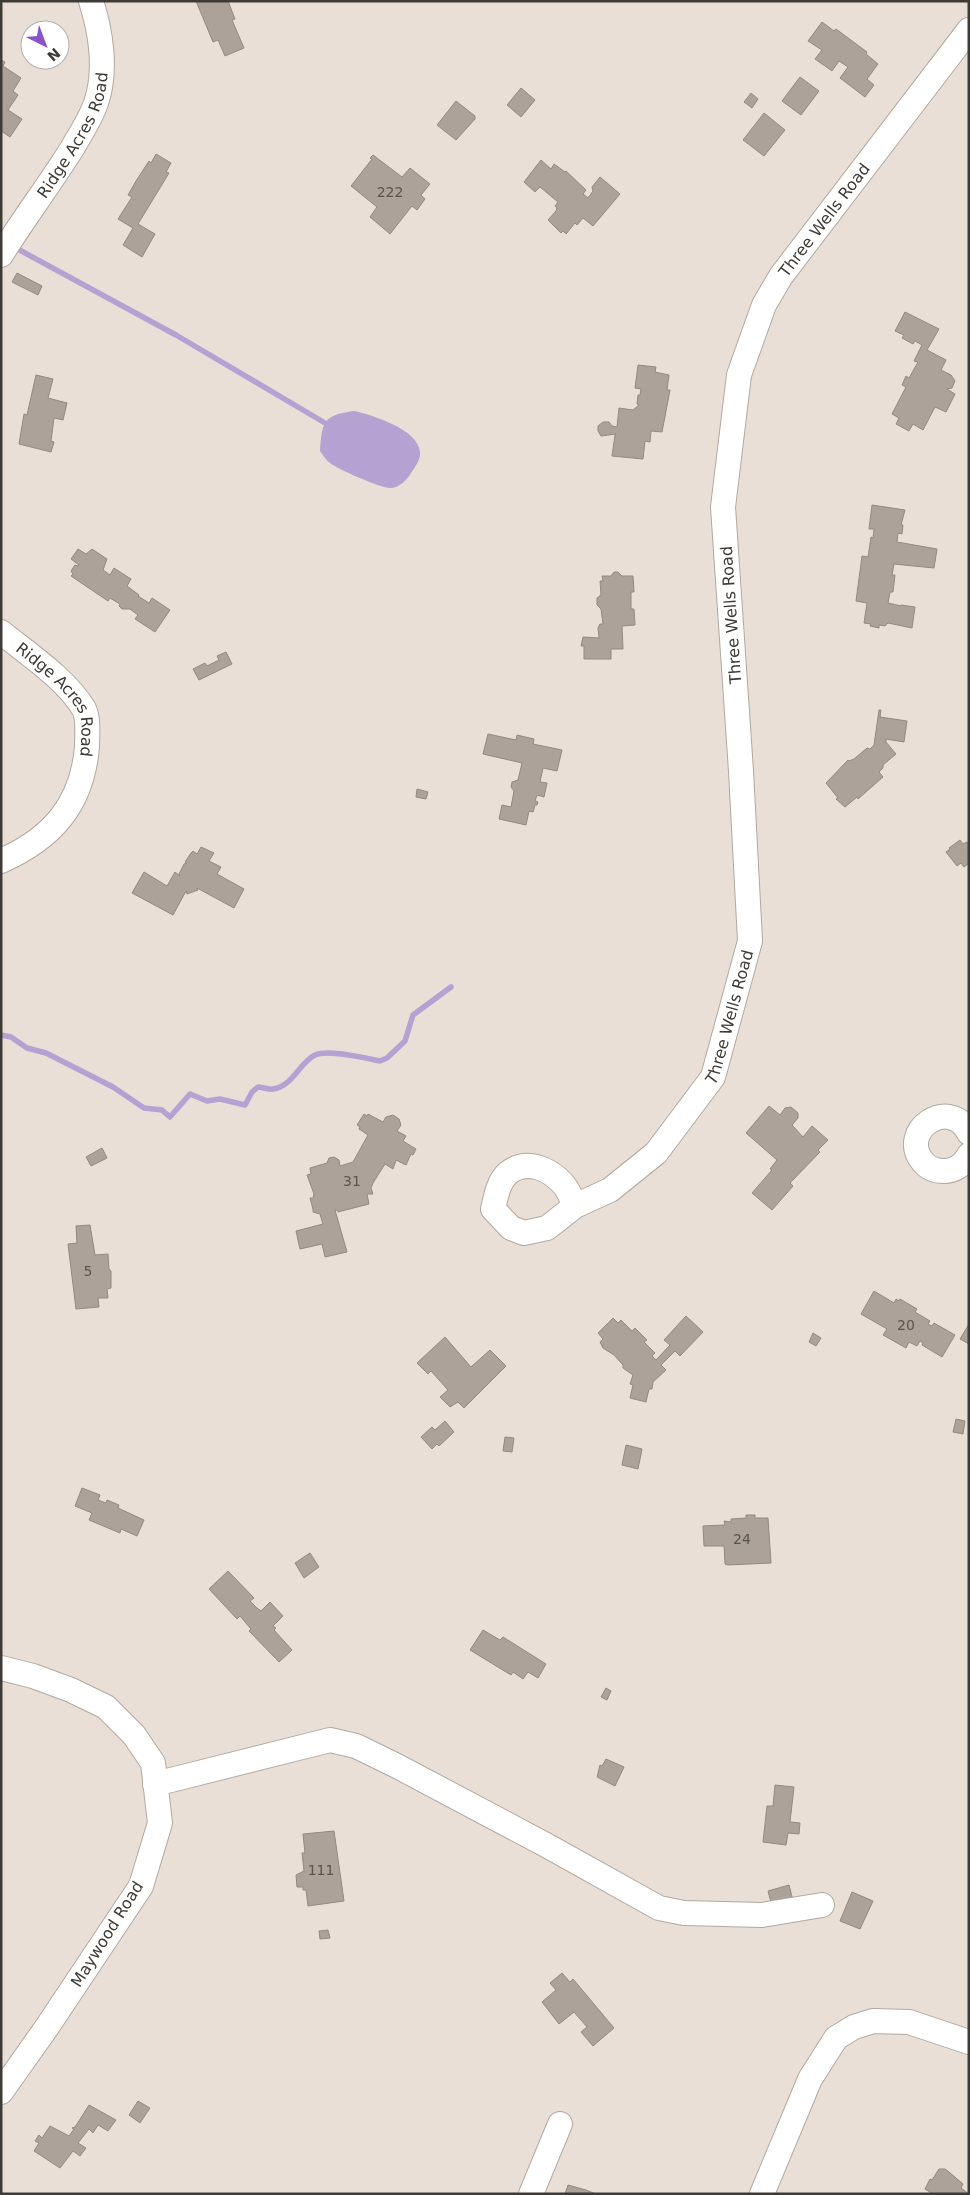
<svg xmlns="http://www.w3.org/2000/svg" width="970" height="2195" font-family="'DejaVu Sans',sans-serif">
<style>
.water{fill:#b5a1d2}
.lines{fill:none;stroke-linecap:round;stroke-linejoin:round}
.stream{stroke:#b5a1d2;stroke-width:5.5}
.building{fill:#aca299;stroke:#938981}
.minor-casing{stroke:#b2a89f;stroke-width:26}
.minor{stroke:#fff;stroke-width:24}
.labels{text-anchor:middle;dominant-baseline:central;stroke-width:5;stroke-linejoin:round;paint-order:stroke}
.number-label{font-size:14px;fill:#5a544f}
.street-label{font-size:16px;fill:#3e3a36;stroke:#fff}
</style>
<rect width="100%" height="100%" fill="#eadfd6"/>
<path class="water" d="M 354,411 C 372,415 418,429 420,452 C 421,459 415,467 411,473 C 407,480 399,488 390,488 C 381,488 337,469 330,463 C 326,460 323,455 320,451 C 322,421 324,415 354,411 Z"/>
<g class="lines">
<path class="stream" d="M 14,247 L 176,335 L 325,423
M 1,1035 L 11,1037 L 27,1048 L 46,1053 L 113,1087 L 144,1108 L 162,1110 L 170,1117 L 190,1094 L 207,1101 L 220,1099 L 245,1105 L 252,1092 L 258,1087 C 262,1087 269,1090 273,1089 C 292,1087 299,1063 315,1055 C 328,1049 365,1058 380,1061 L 387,1058 L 405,1041 L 413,1015 L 451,987"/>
</g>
<path class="building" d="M 196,1 L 228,1 L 235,19 L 232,20 L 244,48 L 225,56 L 218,40 L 213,42 Z
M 822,22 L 834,31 L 836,29 L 867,52 L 866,54 L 878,64 L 867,79 L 874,85 L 865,97 L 840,78 L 848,67 L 839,61 L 832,71 L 815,59 L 822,50 L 808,41 Z
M 1,60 L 5,62 L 3,66 L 21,78 L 13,91 L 18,95 L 8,110 L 22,119 L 10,137 L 1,131 Z
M 800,77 L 819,91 L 801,115 L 782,101 Z
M 521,88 L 535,100 L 521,117 L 507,105 Z
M 751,93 L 758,99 L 752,108 L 744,102 Z
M 456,101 L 475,116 L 475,119 L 456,140 L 437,125 Z
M 764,113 L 785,130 L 764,156 L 743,140 Z
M 156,154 L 171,163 L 166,172 L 169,173 L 138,224 L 155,234 L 142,257 L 123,245 L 133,228 L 118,219 L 132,197 L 128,195 L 136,181 L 149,161 L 151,163 Z
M 373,155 L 402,177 L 410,168 L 430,184 L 421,195 L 425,199 L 417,210 L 412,206 L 390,234 L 370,217 L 377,207 L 351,186 L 372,159 L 370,158 Z
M 541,160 L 551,169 L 554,164 L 565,172 L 566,171 L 586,190 L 583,194 L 588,198 L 593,191 L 592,187 L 600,177 L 620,194 L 593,226 L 583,218 L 577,225 L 575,223 L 566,234 L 563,231 L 561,233 L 548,220 L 556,211 L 557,208 L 555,206 L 558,202 L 540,187 L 535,192 L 524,182 Z
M 17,273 L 42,286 L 38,295 L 12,282 Z
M 905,312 L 939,329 L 927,350 L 946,360 L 941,370 L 951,375 L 955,381 L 952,388 L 947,389 L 955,394 L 946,412 L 935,407 L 923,430 L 913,424 L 909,431 L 896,424 L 899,418 L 892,414 L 906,387 L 902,385 L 906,376 L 909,378 L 918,362 L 914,361 L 922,345 L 915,341 L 913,344 L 902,338 L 904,335 L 895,331 Z
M 638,365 L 656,367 L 655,372 L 669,375 L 667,390 L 670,390 L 662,432 L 651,431 L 650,442 L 645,441 L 643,459 L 612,456 L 615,435 L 616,434 L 601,436 L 598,431 L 598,426 L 603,422 L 609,422 L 612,426 L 617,427 L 619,408 L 633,410 L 639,405 L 637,404 L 638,395 L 640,395 L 641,389 L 635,388 Z
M 36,375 L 53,379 L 48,398 L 67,403 L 63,420 L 54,418 L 51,441 L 54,442 L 51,452 L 19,444 L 24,414 L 27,415 Z
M 872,505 L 905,510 L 901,525 L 903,525 L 902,534 L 898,533 L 897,542 L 937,549 L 934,568 L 894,564 L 892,575 L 895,575 L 893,592 L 890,592 L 888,603 L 901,606 L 901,605 L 915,607 L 912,628 L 888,623 L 885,626 L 879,625 L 879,628 L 870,626 L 871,624 L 864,623 L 867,603 L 856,601 L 862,556 L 868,557 L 871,537 L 873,538 L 874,529 L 869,529 Z
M 78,549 L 86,554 L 92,549 L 107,559 L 103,570 L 110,575 L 114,568 L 131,579 L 127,586 L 139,595 L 138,596 L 149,603 L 152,598 L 170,610 L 155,632 L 135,619 L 138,615 L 130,609 L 122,609 L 119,606 L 120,604 L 110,598 L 108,601 L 71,576 L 73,574 L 71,571 L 75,565 L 78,566 L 79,565 L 71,559 Z
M 614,572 L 618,572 L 622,576 L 633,576 L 634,592 L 631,592 L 631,609 L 634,609 L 635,625 L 622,626 L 623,649 L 611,649 L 611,659 L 584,659 L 584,646 L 581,646 L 583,637 L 599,638 L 598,628 L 600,624 L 603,624 L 601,609 L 597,605 L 597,598 L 601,595 L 600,581 L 603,581 L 602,576 L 611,576 Z
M 226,652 L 232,664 L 199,680 L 193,669 L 205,663 L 207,666 L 219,660 L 217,656 Z
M 879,710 L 881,710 L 880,717 L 907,721 L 904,742 L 886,739 L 886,742 L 896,754 L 883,765 L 883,768 L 879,772 L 883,777 L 858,799 L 857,797 L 845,807 L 836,799 L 838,798 L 826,783 L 848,760 L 849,761 L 854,759 L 867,748 L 870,749 L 874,745 Z
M 488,734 L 516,740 L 517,735 L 534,739 L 533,744 L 562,750 L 557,771 L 543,768 L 540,782 L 547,783 L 544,797 L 537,795 L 535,801 L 538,802 L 537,805 L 535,805 L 533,812 L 529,811 L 526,825 L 499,819 L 502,805 L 511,807 L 514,791 L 511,787 L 512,782 L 518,780 L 522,763 L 483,754 Z
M 417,789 L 428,792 L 426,799 L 416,797 Z
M 960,840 L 963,844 L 967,842 L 969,845 L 969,863 L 964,867 L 961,863 L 957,866 L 946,852 L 950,849 L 949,848 Z
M 201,847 L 214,853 L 209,861 L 221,867 L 217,874 L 244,889 L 234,908 L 197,888 L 198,890 L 187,894 L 186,891 L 173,915 L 132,893 L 144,872 L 167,886 L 175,872 L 180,876 L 179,874 L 184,864 L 187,863 L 185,862 L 191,853 L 193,851 L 197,854 Z
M 769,1106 L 780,1115 L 785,1108 L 791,1107 L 798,1113 L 798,1118 L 792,1125 L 803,1137 L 812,1126 L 828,1140 L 818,1150 L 820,1152 L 790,1183 L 793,1186 L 772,1210 L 752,1193 L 772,1170 L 770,1169 L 777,1160 L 746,1133 Z
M 364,1114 L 367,1116 L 368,1114 L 383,1122 L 386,1117 L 393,1115 L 399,1119 L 401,1125 L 397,1131 L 406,1136 L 403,1141 L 416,1149 L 413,1155 L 411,1154 L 406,1165 L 396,1160 L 393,1169 L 385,1164 L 373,1183 L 371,1188 L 373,1194 L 367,1194 L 369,1204 L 338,1212 L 337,1210 L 335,1210 L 347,1252 L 325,1257 L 322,1244 L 300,1249 L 296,1231 L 323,1224 L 320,1214 L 313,1212 L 313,1209 L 310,1198 L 313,1198 L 314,1194 L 307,1175 L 311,1174 L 310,1168 L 327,1163 L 329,1158 L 334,1157 L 339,1160 L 340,1166 L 353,1162 L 368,1135 L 359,1129 L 360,1127 L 357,1125 Z
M 102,1148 L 107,1158 L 91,1166 L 86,1157 Z
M 90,1225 L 95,1255 L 108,1254 L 109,1269 L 111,1271 L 111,1288 L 107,1289 L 108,1298 L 98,1298 L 99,1307 L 76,1309 L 68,1244 L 77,1243 L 76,1226 Z
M 874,1291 L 894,1303 L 896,1299 L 899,1301 L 900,1299 L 917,1309 L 915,1312 L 930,1321 L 928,1324 L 932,1326 L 934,1323 L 955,1335 L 942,1357 L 922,1345 L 923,1343 L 920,1341 L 917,1346 L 909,1342 L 906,1348 L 883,1335 L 887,1329 L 861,1314 Z
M 686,1316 L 703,1332 L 680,1356 L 675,1351 L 661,1365 L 666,1370 L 653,1382 L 652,1389 L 649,1389 L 646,1402 L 630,1398 L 633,1385 L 630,1384 L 633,1375 L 623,1368 L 623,1365 L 614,1355 L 603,1348 L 600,1342 L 603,1339 L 598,1333 L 613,1318 L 618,1323 L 621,1320 L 632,1331 L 635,1328 L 647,1340 L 644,1342 L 655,1353 L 652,1356 L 656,1360 L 670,1345 L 664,1340 Z
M 969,1324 L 969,1344 L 960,1339 Z
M 813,1333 L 821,1338 L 816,1346 L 809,1342 Z
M 445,1337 L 471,1367 L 490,1350 L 506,1366 L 464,1408 L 458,1402 L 450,1407 L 440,1397 L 448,1390 L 431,1371 L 428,1374 L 417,1363 Z
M 956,1419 L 965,1421 L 963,1434 L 953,1432 Z
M 445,1421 L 454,1432 L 439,1446 L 437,1444 L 432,1449 L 421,1437 L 432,1427 L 435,1430 Z
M 505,1437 L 514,1438 L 512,1452 L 503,1451 Z
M 626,1445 L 642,1449 L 638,1469 L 622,1465 Z
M 82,1488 L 100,1495 L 98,1500 L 106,1503 L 107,1500 L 119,1505 L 118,1508 L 144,1520 L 137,1536 L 121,1529 L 120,1533 L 89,1520 L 92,1513 L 75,1506 Z
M 746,1515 L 755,1515 L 755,1518 L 768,1518 L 771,1563 L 728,1565 L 725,1564 L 724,1546 L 704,1546 L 703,1526 L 725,1525 L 724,1521 L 731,1522 L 731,1519 L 746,1518 Z
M 310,1553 L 319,1567 L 304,1578 L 295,1563 Z
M 228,1571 L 254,1598 L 250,1601 L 257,1608 L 261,1611 L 270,1602 L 283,1616 L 273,1626 L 276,1628 L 274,1630 L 292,1650 L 279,1662 L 249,1631 L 251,1629 L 240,1616 L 237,1619 L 209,1589 Z
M 483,1630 L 500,1640 L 503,1637 L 546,1664 L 538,1678 L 528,1672 L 523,1679 L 513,1672 L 511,1675 L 470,1650 Z
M 606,1688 L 611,1691 L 607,1700 L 601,1697 Z
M 606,1759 L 624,1767 L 615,1786 L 597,1777 L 600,1765 L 602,1766 Z
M 775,1785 L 794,1787 L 790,1822 L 800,1823 L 799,1834 L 788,1833 L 786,1845 L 763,1842 L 767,1806 L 773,1806 Z
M 334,1831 L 344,1901 L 308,1906 L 306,1890 L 303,1890 L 303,1887 L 297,1887 L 296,1875 L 304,1871 L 302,1853 L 305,1853 L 303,1834 Z
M 789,1885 L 794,1904 L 773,1910 L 768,1891 Z
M 852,1892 L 873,1901 L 860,1929 L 840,1921 Z
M 328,1930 L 330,1938 L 320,1939 L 319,1931 Z
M 562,1973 L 570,1982 L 573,1979 L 614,2028 L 593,2046 L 581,2032 L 587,2027 L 574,2012 L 559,2024 L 542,2002 L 556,1990 L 550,1983 Z
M 138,2101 L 150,2108 L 140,2123 L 129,2115 Z
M 89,2105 L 116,2120 L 108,2131 L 98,2125 L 93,2133 L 89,2129 L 78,2143 L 86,2148 L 80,2156 L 73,2151 L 60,2168 L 34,2151 L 39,2143 L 35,2141 L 39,2135 L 42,2138 L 50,2126 L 69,2136 L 74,2129 L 72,2128 L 75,2127 Z
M 939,2169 L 945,2169 L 949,2172 L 963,2184 L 961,2188 L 969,2194 L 933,2194 L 925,2189 L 930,2179 L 932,2180 Z
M 568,2185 L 586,2190 L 596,2194 L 565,2194 Z"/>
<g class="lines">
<defs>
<g id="minor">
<path id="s1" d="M 1,255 C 24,218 50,184 73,147 C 81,133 91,118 96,103 C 107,71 101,32 91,1"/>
<path id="s2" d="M 1,632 C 28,654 66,679 84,709 C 89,719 87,736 87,747 C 82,804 53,838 1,861"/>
<path d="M 969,1133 C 950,1095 897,1131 923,1162 C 928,1168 936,1171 944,1171 C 955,1171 964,1164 969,1155"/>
<path id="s3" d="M 575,1206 C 572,1199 568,1190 564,1185 C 550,1169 527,1158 508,1173 C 498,1182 496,1197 493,1209 L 511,1228 L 524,1233 L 547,1228 L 575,1206 L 610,1190 L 656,1153 L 713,1077 L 750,941 L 741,771 L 723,507 L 739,375 L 764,305 L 781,276 L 969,30"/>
<path d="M 1,1668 L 33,1676 L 71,1690 L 106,1707 L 134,1735 L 153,1763 L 160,1823 L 141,1886 L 47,2027 L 1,2092"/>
<path d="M 155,1784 L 330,1740 L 356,1746 L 397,1766 L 546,1845 L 659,1908 L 684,1913 L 762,1915 L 822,1905"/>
<path d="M 531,2194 L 560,2124"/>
<path d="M 762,2194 L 810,2079 L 836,2038 L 854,2027 L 873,2021 L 909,2022 L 969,2042"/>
</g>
</defs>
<use href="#minor" class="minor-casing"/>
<use href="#minor" class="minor"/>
</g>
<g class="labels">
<g class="number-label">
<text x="390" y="192">222</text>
<text x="352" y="1181">31</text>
<text x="88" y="1271">5</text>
<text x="906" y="1325">20</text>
<text x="742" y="1539">24</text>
<text x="321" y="1870">111</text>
</g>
<g class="street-label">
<text stroke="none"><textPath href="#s1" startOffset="141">Ridge Acres Road</textPath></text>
<text stroke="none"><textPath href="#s3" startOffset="1306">Three Wells Road</textPath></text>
<text transform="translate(731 615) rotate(-94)">Three Wells Road</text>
<text stroke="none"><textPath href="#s2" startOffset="92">Ridge Acres Road</textPath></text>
<text stroke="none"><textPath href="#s3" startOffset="481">Three Wells Road</textPath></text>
<text transform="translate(107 1934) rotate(-58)">Maywood Road</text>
</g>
</g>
<rect width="970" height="2195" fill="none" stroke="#3e3a36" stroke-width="5"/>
<g transform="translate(45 45) rotate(138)"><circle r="24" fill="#ffffff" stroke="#b2b0af"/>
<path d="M0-4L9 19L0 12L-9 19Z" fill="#8b53cb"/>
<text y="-8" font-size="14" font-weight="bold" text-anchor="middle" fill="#3e3a36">N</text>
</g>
</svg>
